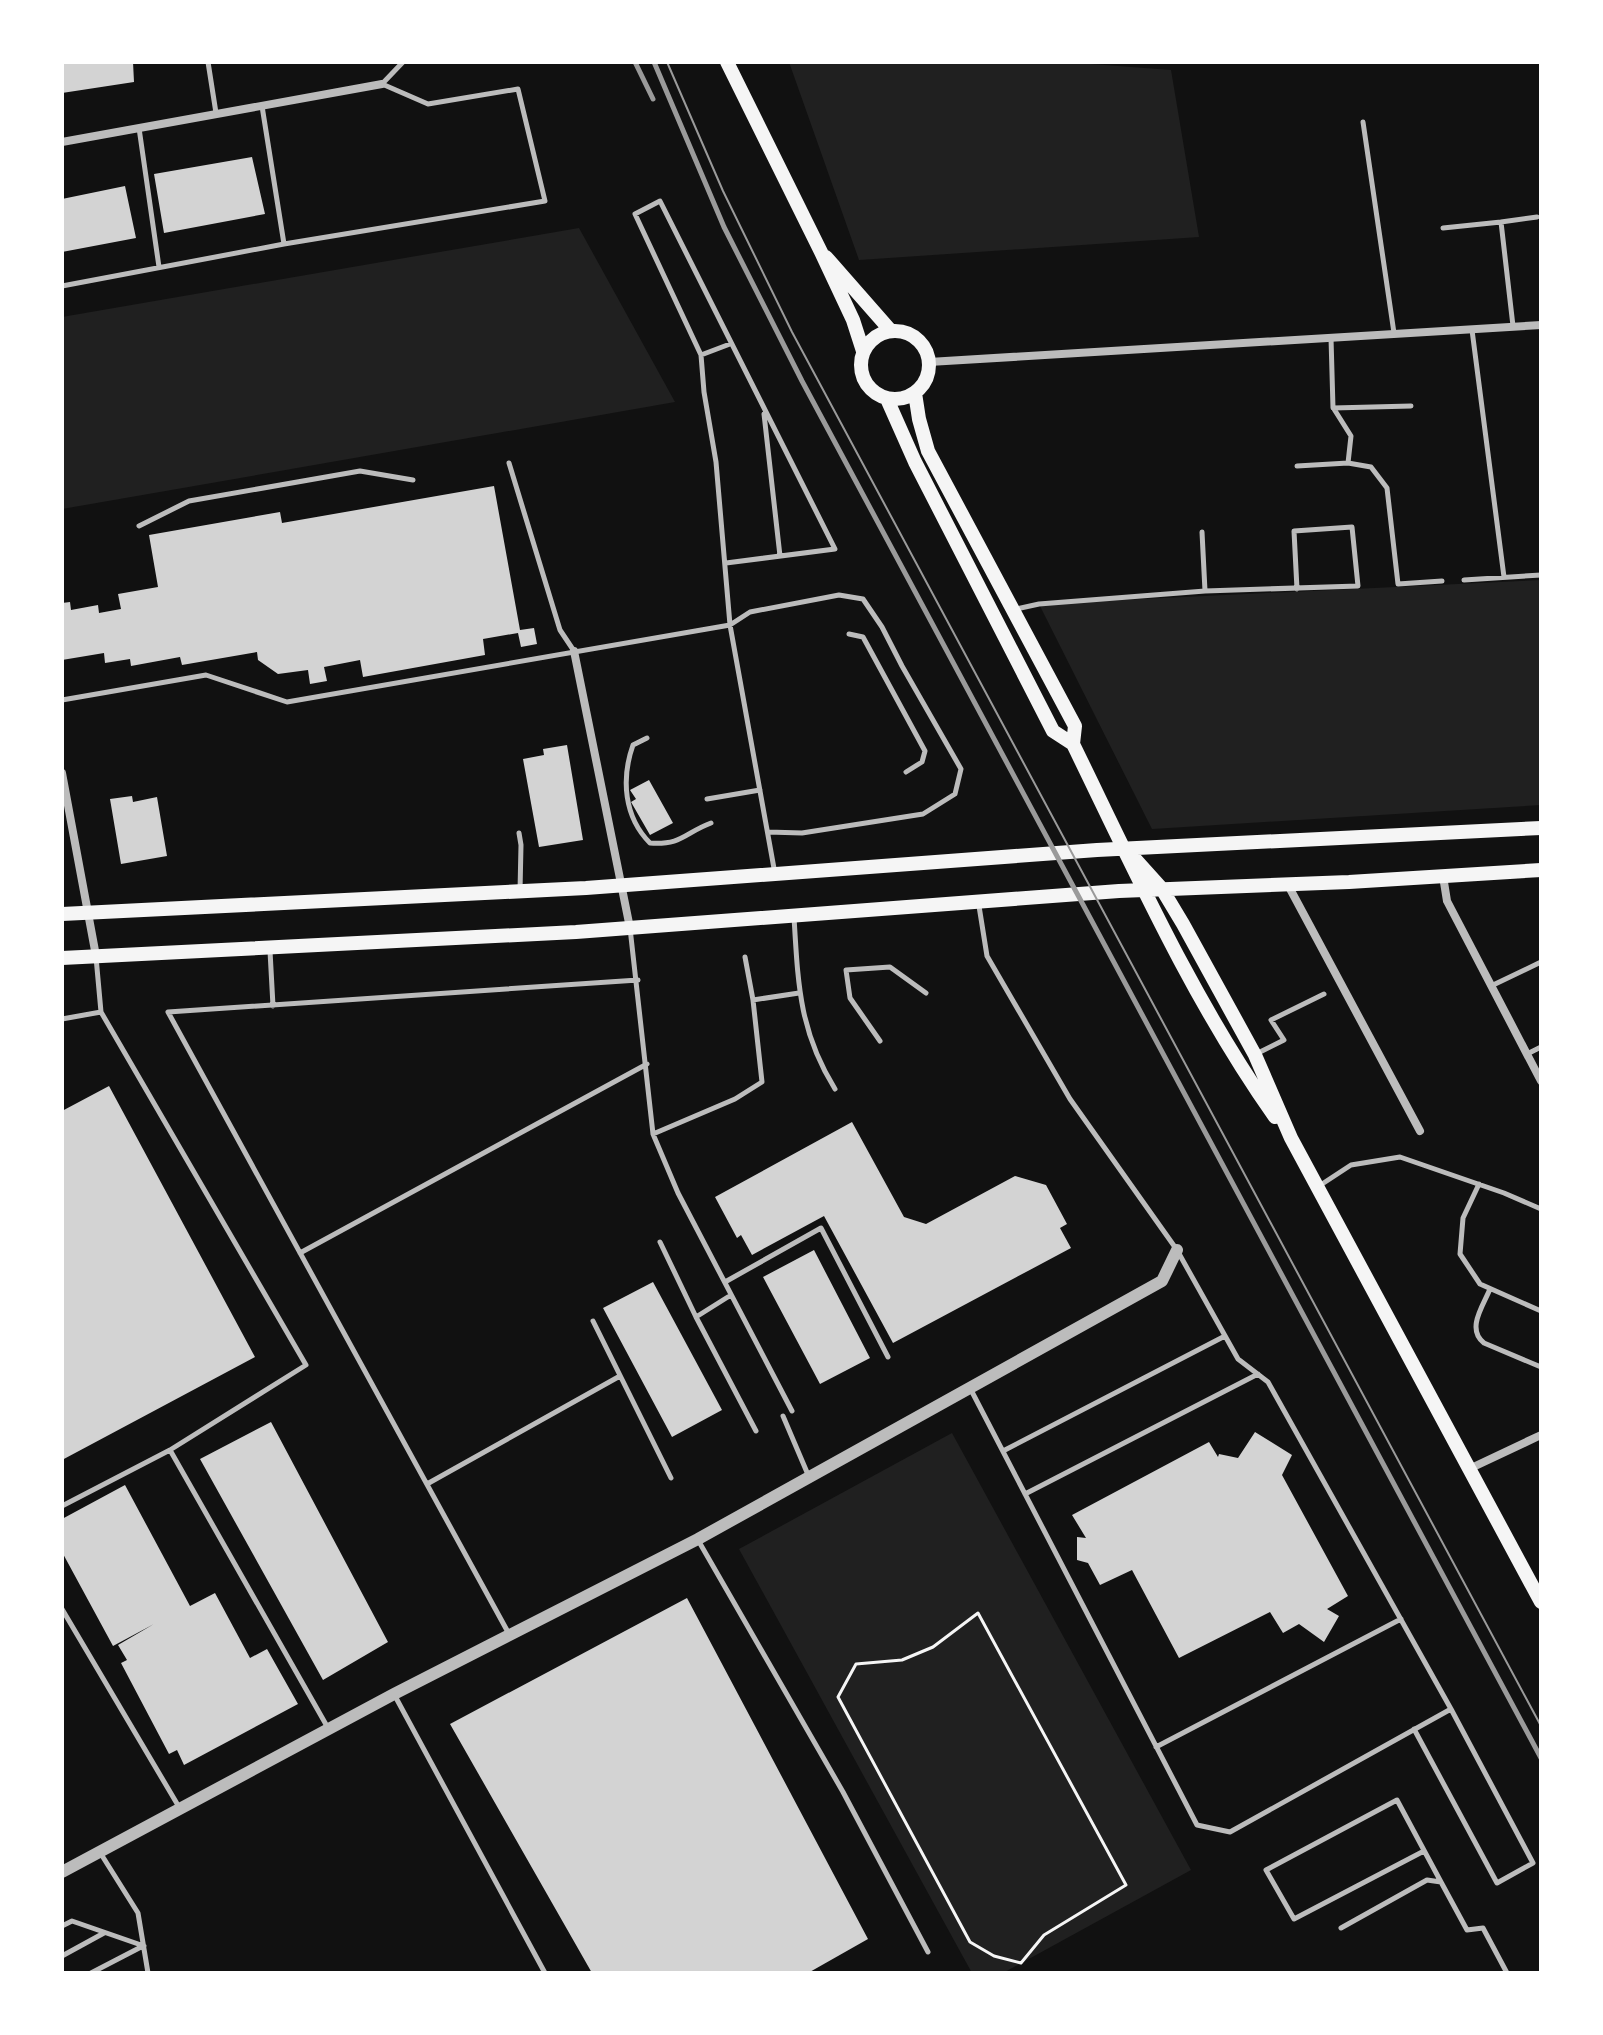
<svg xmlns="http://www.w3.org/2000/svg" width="1603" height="2035" font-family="Montserrat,sans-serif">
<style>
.green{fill:#202020}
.building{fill:#d3d3d3}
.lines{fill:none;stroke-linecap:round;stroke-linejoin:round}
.path{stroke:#f5f5f5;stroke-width:3}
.service{stroke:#bcbcbc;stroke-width:5}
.minor{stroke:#bcbcbc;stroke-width:8}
.tertiary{stroke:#bcbcbc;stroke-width:12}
.secondary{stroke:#f5f5f5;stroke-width:14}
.tram{stroke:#9a9a9a;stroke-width:2}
.rail{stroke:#9a9a9a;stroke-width:5}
</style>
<rect width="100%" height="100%" fill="#111"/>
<path class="green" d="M 789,62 L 1065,62 L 1171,70 L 1199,237 L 859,260 Z
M 579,228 L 675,402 L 62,509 L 62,317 Z
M 1541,580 L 1541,805 L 1152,829 L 1039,604 Z
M 952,1433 L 1191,1870 L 1003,1973 L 972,1973 L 739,1549 Z"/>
<path class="building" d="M 62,62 L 133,62 L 134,82 L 62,93 Z
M 252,157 L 265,214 L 164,233 L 154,174 Z
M 125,186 L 136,238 L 62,252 L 62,199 Z
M 494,486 L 520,630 L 534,628 L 537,644 L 521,647 L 518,633 L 483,639 L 485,655 L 363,677 L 360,660 L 324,667 L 327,681 L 310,684 L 308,670 L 278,674 L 258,660 L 257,652 L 182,665 L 180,657 L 131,666 L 130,659 L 105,663 L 104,653 L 62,660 L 62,603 L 70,602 L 71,610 L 98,605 L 99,613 L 121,609 L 118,594 L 158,587 L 149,535 L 280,512 L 282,523 Z
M 567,745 L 583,840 L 539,847 L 523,759 L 544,755 L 543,749 Z
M 649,780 L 673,823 L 650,835 L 631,802 L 636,799 L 630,790 Z
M 132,796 L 133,802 L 157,797 L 167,856 L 121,864 L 110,799 Z
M 109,1086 L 255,1357 L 62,1460 L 62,1111 Z
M 852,1122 L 904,1217 L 926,1224 L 1015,1176 L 1046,1185 L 1067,1224 L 1060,1228 L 1071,1248 L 893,1343 L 824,1216 L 752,1255 L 741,1235 L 737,1238 L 715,1197 Z
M 814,1250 L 870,1358 L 820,1384 L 763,1277 Z
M 653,1282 L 722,1410 L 672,1437 L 603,1308 Z
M 271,1422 L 388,1642 L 323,1680 L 200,1459 Z
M 1255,1432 L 1292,1455 L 1282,1475 L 1348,1596 L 1327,1609 L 1339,1616 L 1324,1642 L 1299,1624 L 1283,1633 L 1270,1612 L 1179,1658 L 1132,1570 L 1100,1585 L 1088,1563 L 1077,1560 L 1077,1537 L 1086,1538 L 1072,1515 L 1209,1442 L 1218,1457 L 1219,1454 L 1238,1458 Z
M 125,1485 L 190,1606 L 215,1593 L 250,1658 L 267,1649 L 298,1704 L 184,1765 L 177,1750 L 169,1754 L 121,1663 L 127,1660 L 118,1645 L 154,1624 L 113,1646 L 62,1552 L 62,1519 Z
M 687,1598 L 868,1939 L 808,1973 L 592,1973 L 450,1724 Z"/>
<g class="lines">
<path class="path" d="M 978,1613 L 1126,1885 L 1044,1935 L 1021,1963 L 994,1956 L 970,1942 L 838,1697 L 856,1664 L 902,1660 L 933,1647 Z"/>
<path class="service" d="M 208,62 L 216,113
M 262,106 L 284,244 L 545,201 L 518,89 L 428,104 L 382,84 L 403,62
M 1363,122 L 1394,333
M 139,128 L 159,267
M 1501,222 L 1537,217
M 1443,228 L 1501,222 L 1513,326
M 62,286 L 284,244
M 1472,330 L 1504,577
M 1331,338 L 1333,408 L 1411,406
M 701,355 L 730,344
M 764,414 L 780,556
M 509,463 L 560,630 L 574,651
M 1348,463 L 1371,467 L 1387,488 L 1398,584 L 1442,581
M 1297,466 L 1348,463 L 1351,436 L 1334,409
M 139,526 L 189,501 L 360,471 L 413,480
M 1202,532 L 1205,591
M 726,563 L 835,549 L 660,201 L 635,214 L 701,355 L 704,392 L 716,462 L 730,625 L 775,874
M 1464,580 L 1541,575
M 1016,609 L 1039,604 L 1205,591 L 1358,586 L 1352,527 L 1294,531 L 1297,589
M 849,634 L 863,637 L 925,751 L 922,762 L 906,772
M 62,700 L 206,675 L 287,702 L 730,625 L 750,612 L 839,595 L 863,599 L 882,627 L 902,666 L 961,769 L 955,794 L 923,814 L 802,833 L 768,832
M 647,738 L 633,745 C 621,779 624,817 650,843 C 683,845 684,833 711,823
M 707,799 L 760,790
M 519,833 L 521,845 L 520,891
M 979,906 L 987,956 L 1070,1099 L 1177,1250 L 1238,1359 L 1268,1382 L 1451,1709
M 794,917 C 798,983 799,1031 835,1089
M 630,928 L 653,1134 L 735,1099 L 762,1082 L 753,1000
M 270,951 L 273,1006
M 96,957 L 101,1012
M 745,957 L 753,1000 L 799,993
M 1491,986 L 1541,962
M 62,1019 L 101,1012 L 306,1365 L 170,1450 L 62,1506
M 880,1041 L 850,998 L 846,970 L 890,967 L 926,993
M 1256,1054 L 1284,1040 L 1271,1020 L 1324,994
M 1527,1054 L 1541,1047
M 653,1134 L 678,1193 L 792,1411
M 1479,1184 L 1463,1218 L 1460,1254 L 1480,1284 L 1541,1311
M 1319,1186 L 1351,1165 L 1400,1157 L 1504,1193 L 1541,1209
M 660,1242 L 696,1317 L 731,1295
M 300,1253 L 647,1064
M 725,1282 L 821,1228 L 888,1357
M 1490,1289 C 1483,1306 1466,1329 1484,1343 L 1541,1367
M 696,1317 L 756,1431
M 593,1321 L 671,1478
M 970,1388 L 1197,1825 L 1230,1832 L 1451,1709 L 1533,1863 L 1497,1883 L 1414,1729
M 783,1416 L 809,1477
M 170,1450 L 328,1728
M 1003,1451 L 1225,1336
M 427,1484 L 620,1376
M 1025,1494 L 1258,1374
M 698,1540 L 843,1792 L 928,1952
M 62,1609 L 179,1807
M 509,1634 L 168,1012 L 638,980
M 395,1696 L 545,1973
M 1156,1747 L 1401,1619
M 1424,1851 L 1294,1919 L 1266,1870 L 1397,1800 L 1441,1882
M 101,1854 L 138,1913 L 148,1973
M 62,1926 L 72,1921 L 144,1946
M 1341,1928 L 1427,1880 L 1441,1882 L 1467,1930 L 1483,1928 L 1507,1973
M 62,1956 L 104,1933
M 91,1973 L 143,1946"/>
<path class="minor" d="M 62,142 L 382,84
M 929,362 L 1541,325
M 574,651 L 630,928
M 62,773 L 96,956
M 1443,876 L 1447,901 L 1541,1081
M 1288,885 L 1420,1131
M 1469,1469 L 1541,1435"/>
<path class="tertiary" d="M 62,1872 L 394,1694 L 698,1539 L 1162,1281 L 1177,1250"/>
<path class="secondary" d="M 727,62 L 821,252 L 853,320 L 863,351
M 826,257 L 891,331
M861 365a34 34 0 1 1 68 0a34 34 0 1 1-68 0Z
M 915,393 L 919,419 L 928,451 L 1075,726 L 1073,744
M 887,399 L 915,462 L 1053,731 L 1073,744 C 1135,871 1193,1001 1275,1117
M 1126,849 L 1162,889 L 1183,924 L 1255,1055 L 1291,1138 L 1541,1602
M 62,914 L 586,888 L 1097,850 L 1541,828
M 62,958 L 576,932 L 1119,891 L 1349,882 L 1541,870"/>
<path class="tram" d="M 667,62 L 723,191 L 792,332 L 1541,1726"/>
<path class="rail" d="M 635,62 L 653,99
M 654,62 L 724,227 L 802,381 L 1541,1758"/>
</g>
<rect width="1603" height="2035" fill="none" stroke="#ffffff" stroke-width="128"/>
</svg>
